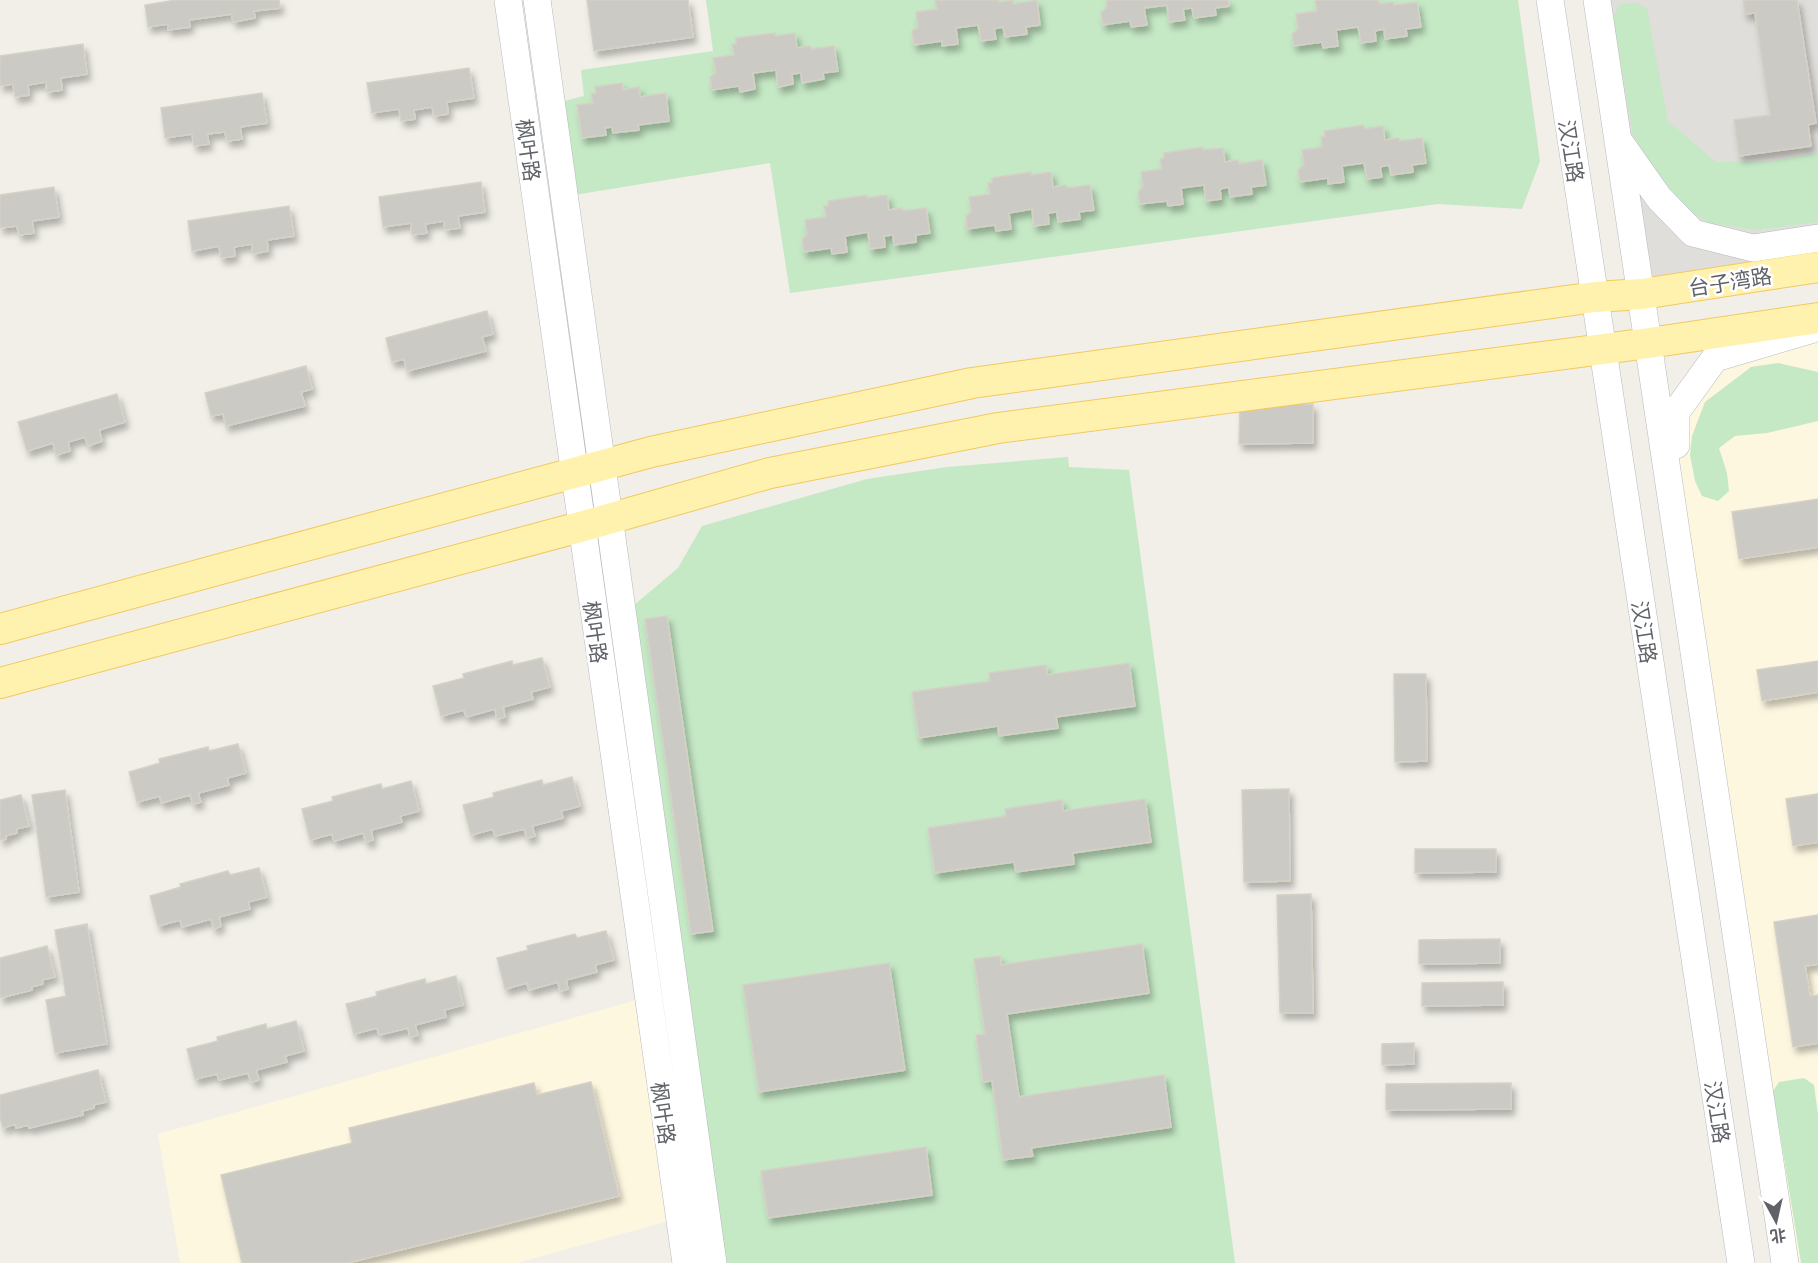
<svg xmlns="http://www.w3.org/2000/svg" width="1818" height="1263" font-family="Commissioner,'Noto Sans SC',sans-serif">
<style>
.commercial{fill:#fef7e0}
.industrial{fill:#e0deda}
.green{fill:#c5e8c5}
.building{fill:#cccac5;stroke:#d6d1c6;stroke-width:1.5;filter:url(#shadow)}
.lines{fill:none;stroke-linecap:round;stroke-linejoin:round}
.secondary-casing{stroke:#b6babf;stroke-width:28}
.primary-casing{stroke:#f2c960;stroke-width:32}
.secondary{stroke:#fff;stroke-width:27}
.primary{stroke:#fff2af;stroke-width:30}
.labels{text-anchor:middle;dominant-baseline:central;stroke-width:5;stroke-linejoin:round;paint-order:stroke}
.street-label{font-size:21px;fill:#5f6368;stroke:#fff}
</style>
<defs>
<filter id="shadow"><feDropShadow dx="3.5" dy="6" stdDeviation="3" flood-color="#0004"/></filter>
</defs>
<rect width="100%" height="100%" fill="#f1efe8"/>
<path class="commercial" d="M 1818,343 L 1818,1263 L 1785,1263 L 1677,533 L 1676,412 L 1715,358 Z
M 648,997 L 679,1218 L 517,1263 L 180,1263 L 158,1134 Z"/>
<path class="industrial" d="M 1597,0 L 1818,0 L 1818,268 L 1642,294 Z"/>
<path class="green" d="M 706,0 L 1518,0 L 1540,161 L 1522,209 L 1438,204 L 790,293 L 770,163 L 574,195 L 564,101 L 584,96 L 581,70 L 713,51 Z
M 1636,3 L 1647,8 L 1668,121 L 1716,162 L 1771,161 L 1818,153 L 1818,222 L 1757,230 L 1709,223 L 1660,191 L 1633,135 L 1613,17 L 1620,4 Z
M 1778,363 L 1818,372 L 1818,421 L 1767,433 L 1735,436 L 1719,448 L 1727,473 L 1729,491 L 1718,501 L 1702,496 L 1695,481 L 1690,455 L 1692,436 L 1705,402 L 1751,367 Z
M 1068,457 L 1069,467 L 1129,470 L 1235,1263 L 713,1263 L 634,605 L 678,568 L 702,526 L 867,479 L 947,467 Z
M 1804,1078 L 1814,1085 L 1818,1115 L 1818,1263 L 1801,1263 L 1773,1091 L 1779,1082 Z"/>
<path class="building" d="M 176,0 L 279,0 L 280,8 L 254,11 L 255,18 L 233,22 L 232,14 L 189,20 L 190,27 L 168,30 L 168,24 L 148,27 L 145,5 Z
M 587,0 L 688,0 L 693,37 L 594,51 Z
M 935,0 L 999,0 L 999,2 L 1013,0 L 1013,4 L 1037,0 L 1040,25 L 1026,27 L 1027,34 L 1005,37 L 1003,27 L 994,29 L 996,39 L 981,41 L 978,25 L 956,28 L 958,44 L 942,46 L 942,41 L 914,45 L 912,31 L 918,27 L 916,12 L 937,9 Z
M 1106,0 L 1228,0 L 1229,6 L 1215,8 L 1216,15 L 1194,18 L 1192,8 L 1183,9 L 1185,20 L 1169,22 L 1167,5 L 1144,8 L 1147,25 L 1131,27 L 1130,21 L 1103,25 L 1101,12 L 1107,8 Z
M 1319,0 L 1379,0 L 1379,4 L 1393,2 L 1394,5 L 1417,2 L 1421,27 L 1406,29 L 1407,36 L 1385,39 L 1384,29 L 1375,31 L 1376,41 L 1361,43 L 1358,27 L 1336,30 L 1338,46 L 1323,48 L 1322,42 L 1294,46 L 1292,34 L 1298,29 L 1296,14 L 1317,11 L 1315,1 Z
M 1743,0 L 1797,0 L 1816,123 L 1808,125 L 1811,146 L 1739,156 L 1734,120 L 1770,115 L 1755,13 L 1745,14 Z
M 775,33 L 775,36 L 795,33 L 797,48 L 810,46 L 811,49 L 834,46 L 838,71 L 823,73 L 824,79 L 802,83 L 801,73 L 792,74 L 793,84 L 778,87 L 776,70 L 753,73 L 755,89 L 740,92 L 739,86 L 712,90 L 710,77 L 716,73 L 713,58 L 734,55 L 732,44 L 736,44 L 736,38 Z
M 83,44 L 87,74 L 61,78 L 62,90 L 47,92 L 46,82 L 28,85 L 29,95 L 15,97 L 13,84 L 0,86 L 0,56 Z
M 469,68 L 474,98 L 447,102 L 448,114 L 434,116 L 432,107 L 414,110 L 415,119 L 401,121 L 399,109 L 372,113 L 367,83 Z
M 622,83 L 623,90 L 639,87 L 640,97 L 666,93 L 669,121 L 638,125 L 639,130 L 613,133 L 612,127 L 605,128 L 606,135 L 582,138 L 577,105 L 593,103 L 591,94 L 596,93 L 595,87 Z
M 262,93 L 267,123 L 240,127 L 242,139 L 227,141 L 225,132 L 207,134 L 209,144 L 194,146 L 192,134 L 165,138 L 161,108 Z
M 1363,125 L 1364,129 L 1383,126 L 1385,140 L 1399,138 L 1399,141 L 1422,138 L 1426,163 L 1412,165 L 1413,172 L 1391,175 L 1389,165 L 1380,167 L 1382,177 L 1367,179 L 1364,163 L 1342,166 L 1344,182 L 1328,184 L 1328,178 L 1300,182 L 1298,170 L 1304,165 L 1302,150 L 1322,147 L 1321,137 L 1325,136 L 1324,131 Z
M 1203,147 L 1203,150 L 1223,148 L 1225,162 L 1238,160 L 1239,164 L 1262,160 L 1266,185 L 1251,187 L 1252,194 L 1230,197 L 1229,187 L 1220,189 L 1221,199 L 1206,201 L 1204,185 L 1181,188 L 1183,204 L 1168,206 L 1167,201 L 1140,204 L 1138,192 L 1143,187 L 1141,172 L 1162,169 L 1160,159 L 1164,158 L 1164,153 Z
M 1031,172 L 1031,175 L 1051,172 L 1053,187 L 1066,185 L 1067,188 L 1090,185 L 1094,210 L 1079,212 L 1080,219 L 1058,222 L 1057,212 L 1048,213 L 1049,224 L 1034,226 L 1032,209 L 1009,213 L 1011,229 L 996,231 L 995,225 L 967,229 L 966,216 L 971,212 L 969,197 L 990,194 L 988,183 L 992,183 L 992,178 Z
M 481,182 L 485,212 L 458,216 L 460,228 L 445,230 L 444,221 L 425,224 L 427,233 L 412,235 L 411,223 L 383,227 L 379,197 Z
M 54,187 L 59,217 L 32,221 L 34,233 L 19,235 L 17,226 L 0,228 L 0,195 Z
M 867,195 L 867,198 L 887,195 L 889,210 L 902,208 L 903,211 L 926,208 L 930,233 L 916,235 L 916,242 L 894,245 L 893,235 L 884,236 L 885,247 L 870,249 L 868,232 L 845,236 L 847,252 L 832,254 L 831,248 L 804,252 L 802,239 L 807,235 L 805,220 L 826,217 L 824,206 L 828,206 L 828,201 Z
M 289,206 L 294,236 L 267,240 L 268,251 L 253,254 L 252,244 L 234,247 L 235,256 L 221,258 L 219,246 L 192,251 L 188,221 Z
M 487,311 L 493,334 L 482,337 L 486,351 L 407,371 L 404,359 L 392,362 L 386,338 Z
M 306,366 L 312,389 L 301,392 L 305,406 L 226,426 L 223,414 L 211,416 L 205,393 Z
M 117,394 L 125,422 L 99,430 L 102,441 L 88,446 L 85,437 L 68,442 L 70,451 L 56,455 L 53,443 L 27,451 L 18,422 Z
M 1313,404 L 1313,443 L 1239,444 L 1240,405 Z
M 1818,499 L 1818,547 L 1739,559 L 1732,512 Z
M 667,616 L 713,931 L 691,934 L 645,619 Z
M 542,658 L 550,687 L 531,692 L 533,699 L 503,707 L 505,717 L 497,719 L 495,709 L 466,717 L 464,710 L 441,716 L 433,686 L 464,678 L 463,674 L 512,661 L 513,665 Z
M 1818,661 L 1818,692 L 1762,701 L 1757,670 Z
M 1129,663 L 1135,706 L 1056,717 L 1058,728 L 999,736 L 998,726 L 919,738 L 912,692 L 990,681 L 989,673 L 1046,665 L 1047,675 Z
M 1394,674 L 1426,674 L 1427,761 L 1395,762 Z
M 238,744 L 246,773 L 227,778 L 229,785 L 198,793 L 201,802 L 193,804 L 190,795 L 161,803 L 160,796 L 137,802 L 129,772 L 160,763 L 159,759 L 208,747 L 209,751 Z
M 572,777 L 580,806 L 561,811 L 563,818 L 532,826 L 535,836 L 527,838 L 524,829 L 495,836 L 493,829 L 471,835 L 463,805 L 494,797 L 493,793 L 542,780 L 543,785 Z
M 411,781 L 419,811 L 400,816 L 402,822 L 371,830 L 373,840 L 366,842 L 363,833 L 334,841 L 332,834 L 310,840 L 302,809 L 333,801 L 332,797 L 381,784 L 382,789 Z
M 1289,789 L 1290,881 L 1244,882 L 1242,790 Z
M 65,790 L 79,892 L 46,897 L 32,795 Z
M 1818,794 L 1818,842 L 1793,846 L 1786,799 Z
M 21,795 L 29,826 L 16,829 L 17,833 L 5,836 L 6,839 L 0,840 L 0,800 Z
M 1145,799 L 1151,842 L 1073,853 L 1074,864 L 1016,872 L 1014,862 L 935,873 L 928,828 L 1006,816 L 1005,809 L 1062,800 L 1063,811 Z
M 1415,849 L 1496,849 L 1496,872 L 1415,873 Z
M 259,868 L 267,897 L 248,902 L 250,909 L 219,917 L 221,926 L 214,929 L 211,919 L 182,927 L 180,920 L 158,926 L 150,896 L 181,887 L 180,884 L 228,871 L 230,875 Z
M 1311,894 L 1313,1013 L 1280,1013 L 1277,895 Z
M 1818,915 L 1818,964 L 1805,966 L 1810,996 L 1818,995 L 1818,1043 L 1793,1047 L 1774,922 Z
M 87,924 L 107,1044 L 55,1053 L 46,1000 L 66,996 L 55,930 Z
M 606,931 L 614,960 L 595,965 L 597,972 L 566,980 L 568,989 L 560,991 L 558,982 L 529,990 L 527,983 L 505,989 L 497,958 L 528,950 L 527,946 L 575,934 L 577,938 Z
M 1500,939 L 1500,963 L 1419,964 L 1419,940 Z
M 1142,944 L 1149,993 L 1007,1014 L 1019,1097 L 1164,1075 L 1171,1127 L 1031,1148 L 1033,1156 L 1003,1160 L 992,1081 L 983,1082 L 976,1035 L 985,1034 L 974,959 L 1000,956 L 1001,965 Z
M 47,946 L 55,977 L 42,980 L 43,984 L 31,987 L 32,990 L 0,998 L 0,958 Z
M 889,963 L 905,1070 L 759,1092 L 743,985 Z
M 456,976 L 463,1005 L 444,1010 L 446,1017 L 415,1025 L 418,1035 L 410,1037 L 408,1028 L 379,1035 L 377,1028 L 354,1034 L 346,1004 L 377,996 L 376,992 L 425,979 L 426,984 Z
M 1503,982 L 1503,1005 L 1422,1006 L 1422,983 Z
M 296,1021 L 304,1051 L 285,1056 L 287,1062 L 256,1070 L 259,1080 L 251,1082 L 248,1073 L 219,1080 L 217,1074 L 195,1079 L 187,1049 L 218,1041 L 217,1037 L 266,1024 L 267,1029 Z
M 1414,1043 L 1414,1064 L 1382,1065 L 1382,1044 Z
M 98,1070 L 106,1102 L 93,1105 L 94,1108 L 82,1111 L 83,1115 L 29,1128 L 28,1125 L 16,1128 L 15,1124 L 3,1128 L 0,1118 L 0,1095 Z
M 591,1082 L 619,1196 L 347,1263 L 242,1263 L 221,1175 L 352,1143 L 349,1128 L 534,1083 L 537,1095 Z
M 1511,1083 L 1511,1109 L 1386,1110 L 1386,1084 Z
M 926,1147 L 932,1195 L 768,1218 L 761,1171 Z"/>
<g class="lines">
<defs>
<path id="secondary" d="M 508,0 L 686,1263
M 537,0 L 713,1263
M 1550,0 L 1741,1263
M 1597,0 L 1785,1263
M 1621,144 L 1659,198 L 1693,233 L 1753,248 L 1818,238
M 1676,445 L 1676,412 L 1715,358 L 1810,330"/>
<path id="primary" d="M 0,629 L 651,452 L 972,383 L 1595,297 L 1642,294 L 1818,267
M 0,683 L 591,524 L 770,473 L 998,428 L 1649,343 L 1818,318"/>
</defs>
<use href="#secondary" class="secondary-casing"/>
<use href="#primary" class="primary-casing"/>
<use href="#secondary" class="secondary"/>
<use href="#primary" class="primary"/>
</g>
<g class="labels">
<g class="street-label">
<text transform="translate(529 150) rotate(82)">枫叶路</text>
<text transform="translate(1572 151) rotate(81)">汉江路</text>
<text transform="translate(1730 281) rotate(-9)">台子湾路</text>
<text transform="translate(596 632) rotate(82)">枫叶路</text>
<text transform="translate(1645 632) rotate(81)">汉江路</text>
<text transform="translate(1718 1112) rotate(81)">汉江路</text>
<text transform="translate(664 1113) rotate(82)">枫叶路</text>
</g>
</g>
<g transform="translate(1776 1221) rotate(172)" stroke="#ffffff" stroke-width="4.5" paint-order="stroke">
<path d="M0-4.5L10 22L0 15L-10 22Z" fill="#5f6368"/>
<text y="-9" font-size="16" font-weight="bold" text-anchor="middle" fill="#5f6368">北</text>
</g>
</svg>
